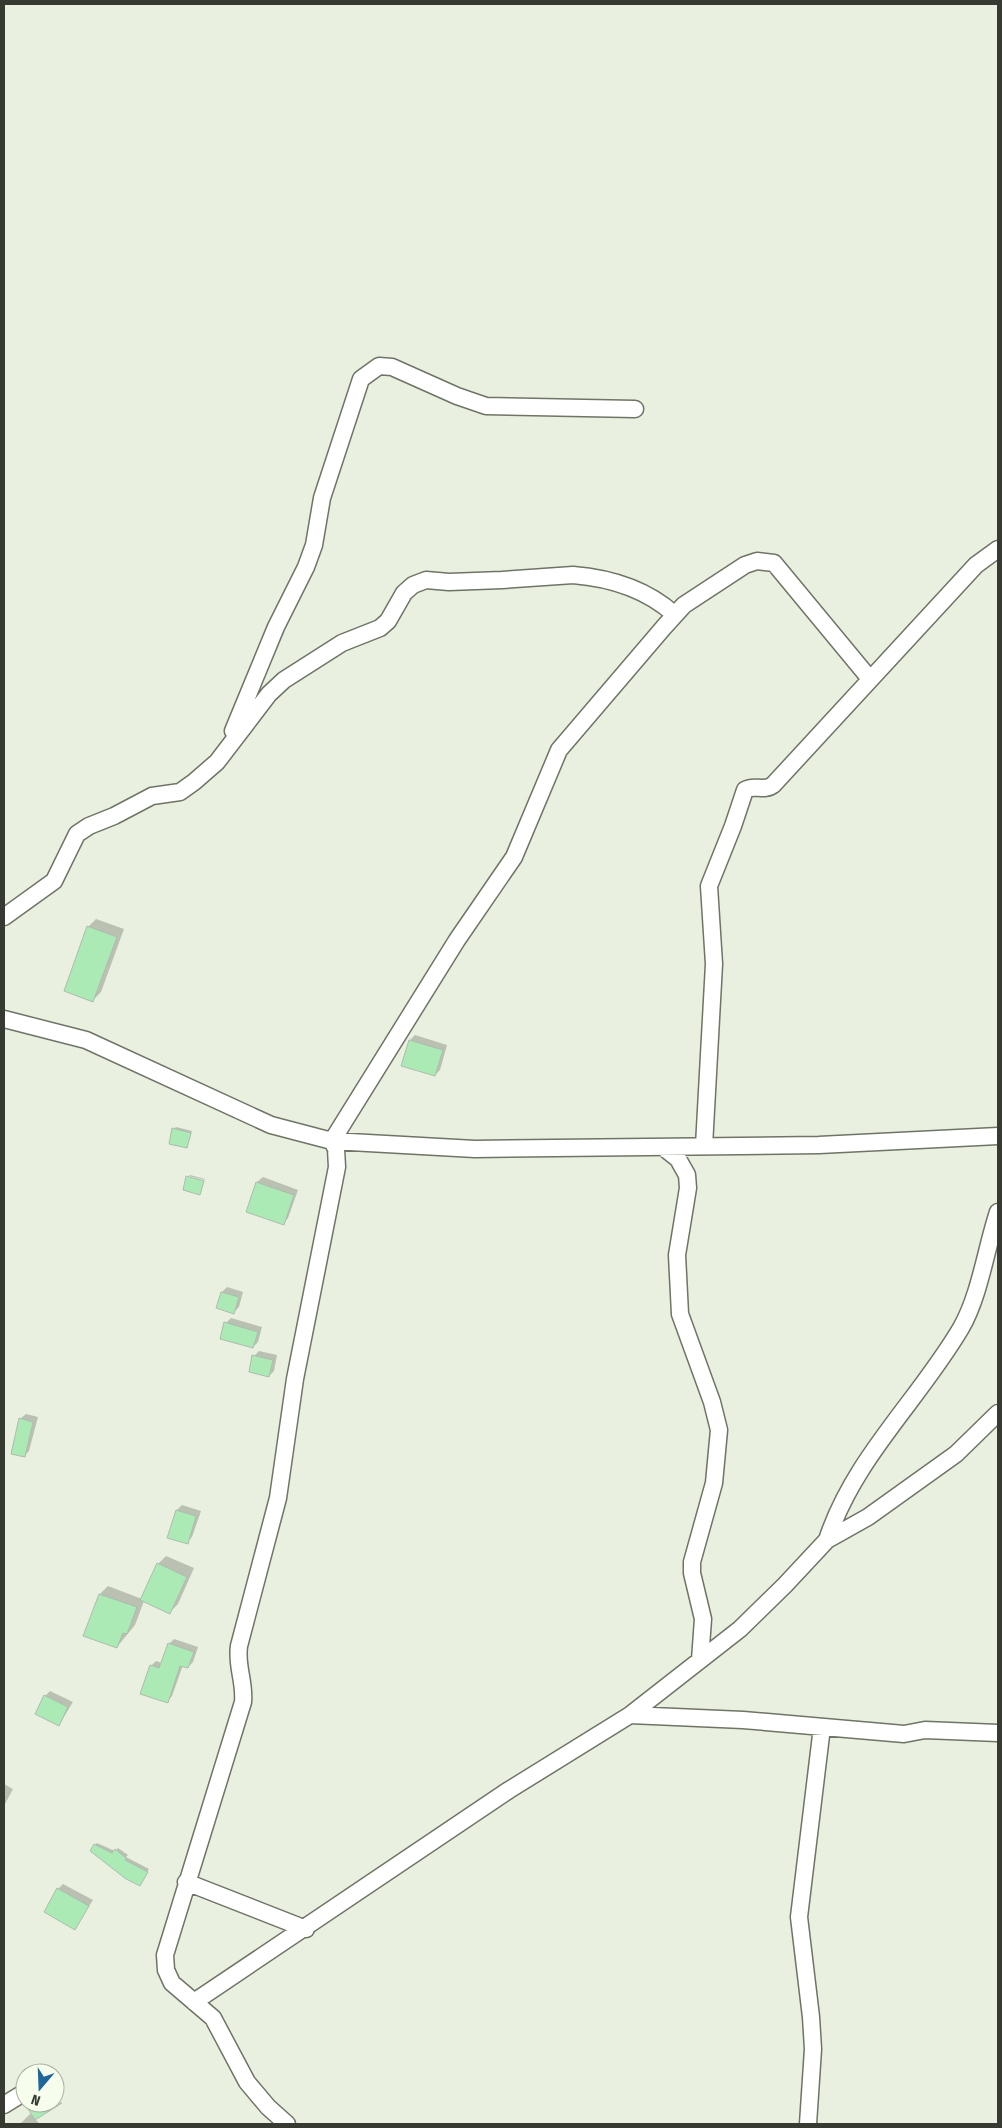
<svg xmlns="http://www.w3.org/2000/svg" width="1002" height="2128" font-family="'Fira Sans Condensed',sans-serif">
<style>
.shadow{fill:#0003}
.building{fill:#abe9b5;stroke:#aebcaf}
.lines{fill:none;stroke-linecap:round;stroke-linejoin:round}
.minor-casing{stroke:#6e7466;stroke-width:19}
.minor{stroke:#fff;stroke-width:16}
</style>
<rect width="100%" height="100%" fill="#e9f0df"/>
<path class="shadow" d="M 96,919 L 124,929 L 101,992 L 93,1000 L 88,927 Z
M 415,1035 L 447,1045 L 440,1070 L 435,1075 L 410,1040 Z
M 176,1127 L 192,1131 L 187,1147 L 173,1129 Z
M 190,1175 L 205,1179 L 205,1180 L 189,1176 Z
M 263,1177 L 298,1190 L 288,1218 L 283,1224 L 247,1211 L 257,1182 Z
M 227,1287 L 243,1292 L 239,1307 L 234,1312 L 222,1292 Z
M 231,1318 L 262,1327 L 258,1342 L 253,1347 L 226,1323 Z
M 259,1351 L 277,1355 L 274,1371 L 269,1376 L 254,1356 Z
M 26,1414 L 38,1417 L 29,1451 L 24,1456 L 20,1419 Z
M 182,1505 L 201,1511 L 192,1537 L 187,1542 L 177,1510 Z
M 166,1556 L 194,1568 L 178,1604 L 170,1612 L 144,1601 L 135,1625 L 117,1647 L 85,1635 L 100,1594 L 108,1586 L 142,1599 L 158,1564 Z
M 174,1639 L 198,1647 L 193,1662 L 188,1667 L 183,1665 L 172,1696 L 167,1702 L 151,1666 L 156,1661 L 162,1663 L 169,1644 Z
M 50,1691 L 73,1702 L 59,1725 L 45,1696 Z
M 4,1784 L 13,1789 L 4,1806 Z
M 97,1843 L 115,1851 L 118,1848 L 128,1855 L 126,1857 L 149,1869 L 142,1882 L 140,1885 L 95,1845 Z
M 63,1884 L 93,1900 L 75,1928 L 58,1889 Z
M 55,2100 L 57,2103 L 52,2108 L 34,2118 L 40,2124 L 20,2124 L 30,2114 L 35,2118 L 28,2103 L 55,2103 Z"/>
<path class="building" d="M 87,926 L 117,937 L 93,1002 L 64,991 Z
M 409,1040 L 443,1050 L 435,1076 L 401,1066 Z
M 172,1128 L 191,1133 L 187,1148 L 169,1144 Z
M 186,1176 L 204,1181 L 200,1195 L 183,1190 Z
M 256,1182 L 294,1195 L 284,1225 L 246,1212 Z
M 221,1292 L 239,1297 L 234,1314 L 216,1308 Z
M 224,1322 L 258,1332 L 253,1348 L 220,1339 Z
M 252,1355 L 273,1360 L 269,1377 L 249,1372 Z
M 19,1418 L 33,1422 L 25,1457 L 11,1454 Z
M 176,1510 L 196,1516 L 188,1544 L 167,1538 Z
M 157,1563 L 187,1577 L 170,1614 L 140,1600 Z
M 99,1594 L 137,1607 L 127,1634 L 123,1633 L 117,1648 L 83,1636 Z
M 168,1643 L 194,1652 L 188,1668 L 180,1666 L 168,1703 L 140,1694 L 150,1665 L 159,1668 Z
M 44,1695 L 68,1707 L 59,1726 L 35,1714 Z
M 94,1844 L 112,1853 L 115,1849 L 126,1858 L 125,1860 L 148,1872 L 140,1886 L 126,1879 L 90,1851 Z
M 57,1888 L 89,1906 L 75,1930 L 44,1912 Z
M 26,2103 L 62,2103 L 35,2120 L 25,2104 Z"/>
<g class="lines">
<defs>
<path id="minor" d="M 233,731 L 276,627 L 306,567 L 314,545 L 322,498 L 361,379 L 379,366 L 392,367 L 457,396 L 486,406 L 635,409
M 4,917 L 54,881 L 77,834 L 89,826 L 114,816 L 152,796 L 180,792 L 194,782 L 217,762 L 269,694 L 284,680 L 342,643 L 380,628 L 388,621 L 404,593 L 413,585 L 426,580 L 449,582 L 502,580 L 573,575 C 610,578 647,590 674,614
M 4,1019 L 86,1040 L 271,1125 L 332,1141 L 475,1149 L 819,1145 L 998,1136
M 704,1146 L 714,964 L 709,886 L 733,826 L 745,790 C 754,784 764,792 773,785 L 976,565 L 998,549
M 663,1147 L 678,1159 L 687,1175 L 688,1188 L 677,1255 L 680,1314 L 712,1402 L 719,1430 L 714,1483 L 692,1562 L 692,1573 L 703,1619 L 700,1660
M 827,1540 C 854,1458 918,1401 961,1328 C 980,1295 986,1248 998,1212
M 630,1715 L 743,1720 L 904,1734 L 925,1730 L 998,1733
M 186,1882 L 306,1929
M 194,2002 L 509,1790 L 630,1715 L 740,1629 L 785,1585 L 827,1540 L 868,1517 L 956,1454 L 998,1413
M 4,2105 L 25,2092
M 287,2124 L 268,2107 L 247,2082 L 213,2018 L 172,1983 L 166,1970 L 165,1955 L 243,1702 C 245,1682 236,1666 239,1646 L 278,1498 L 295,1379 L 337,1167 L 336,1149 L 332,1141 L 457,940 L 514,857 L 559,750 L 664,627 L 684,605 L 745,565 L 757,561 L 774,563 L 870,679
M 808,2124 L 813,2049 L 811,2017 L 799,1917 L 822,1727"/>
</defs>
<use href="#minor" class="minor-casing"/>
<use href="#minor" class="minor"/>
</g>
<rect width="1002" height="2128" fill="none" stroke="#373a33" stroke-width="10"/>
<g transform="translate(40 2088) rotate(199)"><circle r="24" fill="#f6fdec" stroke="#aaafa2"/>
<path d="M0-4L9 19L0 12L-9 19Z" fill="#1f679b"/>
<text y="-8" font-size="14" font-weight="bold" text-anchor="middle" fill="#373a33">N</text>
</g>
</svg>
